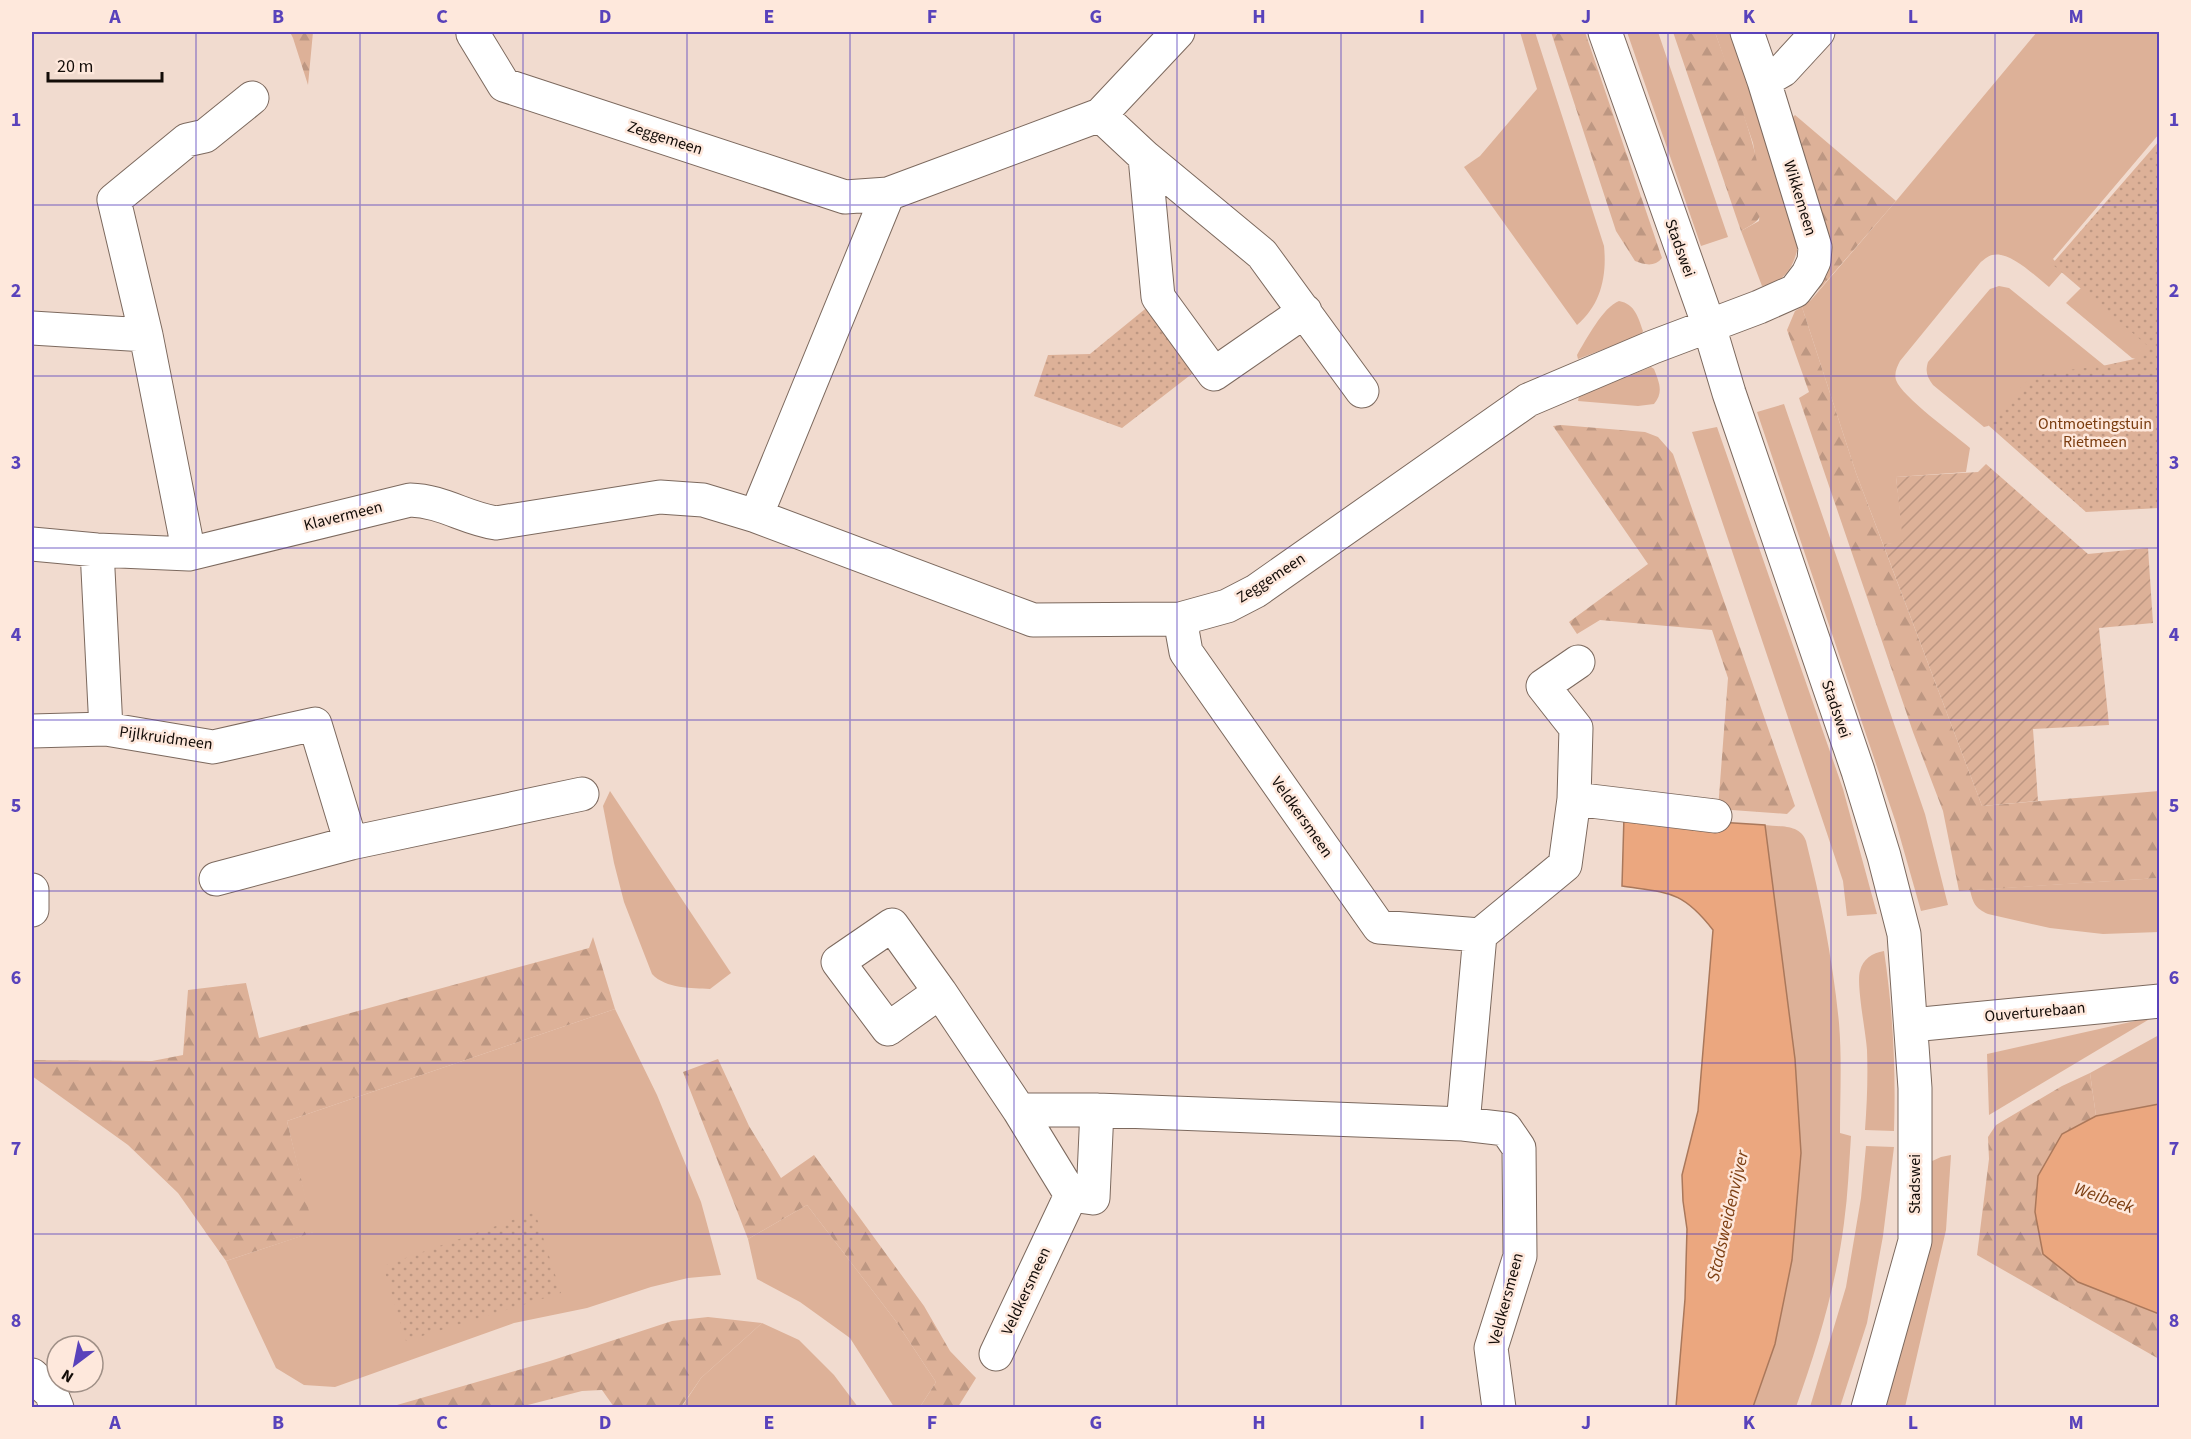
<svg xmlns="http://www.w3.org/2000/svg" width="2191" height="1439" font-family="'Source Sans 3',sans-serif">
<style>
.grass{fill:#ddb198}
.forest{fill:url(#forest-firs)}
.park{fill:url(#park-dots)}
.garden{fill:url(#garden-furrows)}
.water{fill:#eba77f;stroke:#aa785b;stroke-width:1.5}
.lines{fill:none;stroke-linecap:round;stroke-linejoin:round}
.minor-casing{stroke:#7c695e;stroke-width:35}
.minor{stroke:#fff;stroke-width:33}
.grid{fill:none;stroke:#5942bb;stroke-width:1.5;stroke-opacity:0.55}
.labels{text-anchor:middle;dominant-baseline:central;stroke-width:5;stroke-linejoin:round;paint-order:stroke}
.street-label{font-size:16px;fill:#130c08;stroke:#fee8dc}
.park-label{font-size:16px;fill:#7a3c0f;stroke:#fee8dc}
.water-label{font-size:18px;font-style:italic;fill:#7e4014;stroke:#fee8dc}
.neatline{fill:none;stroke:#5942bb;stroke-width:2}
.grid-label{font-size:20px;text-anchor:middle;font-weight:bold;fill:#5942bb}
</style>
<defs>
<pattern id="forest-firs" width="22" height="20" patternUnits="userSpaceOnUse" patternTransform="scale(1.5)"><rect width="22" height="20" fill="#ddb198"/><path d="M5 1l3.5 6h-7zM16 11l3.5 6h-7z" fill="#bd9782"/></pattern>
<pattern id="park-dots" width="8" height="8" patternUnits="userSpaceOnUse" patternTransform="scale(1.5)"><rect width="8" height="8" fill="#ddb198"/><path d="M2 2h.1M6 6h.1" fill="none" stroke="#bd9782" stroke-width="1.8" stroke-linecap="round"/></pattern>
<pattern id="garden-furrows" width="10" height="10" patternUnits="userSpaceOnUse" patternTransform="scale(1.5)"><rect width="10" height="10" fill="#ddb198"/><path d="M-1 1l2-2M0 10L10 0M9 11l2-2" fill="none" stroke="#bd9782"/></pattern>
</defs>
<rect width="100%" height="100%" fill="#f1dbcf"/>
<path class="grass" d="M 1520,32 L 1535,32 L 1604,246 C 1607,276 1601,305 1577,325 L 1464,167 L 1480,156 L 1537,89 Z
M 1627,32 L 1658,32 L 1728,237 L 1701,246 Z
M 1715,32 L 1731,32 L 1799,238 C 1797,261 1787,283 1762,286 L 1741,231 L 1759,221 L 1762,193 L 1753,143 Z
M 2037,32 L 2159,32 L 2159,134 L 2053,259 L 2064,270 L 2049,287 C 2036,277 2010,250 1992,255 C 1988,256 1983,260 1980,263 L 1900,361 C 1897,367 1894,373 1896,380 C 1902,397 1954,434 1970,448 L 1966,472 L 1896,477 L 1904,543 L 1883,544 L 1856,473 L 1802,307 L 1811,300 L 1896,201 Z
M 1999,286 L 2009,288 L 2105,366 L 2024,386 L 1988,426 L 1984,427 L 1933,385 C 1927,377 1925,372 1928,362 L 1990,289 Z
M 2083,286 L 2151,347 L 2139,360 L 2132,358 L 2066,303 Z
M 1619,301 C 1635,304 1638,317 1643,331 L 1641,335 L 1578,359 L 1577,355 C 1586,340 1603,307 1619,301 Z
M 1651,367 L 1654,369 C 1659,382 1664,392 1654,404 L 1638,406 L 1578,401 L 1579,396 Z
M 1784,404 L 1925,814 L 1948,905 L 1921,911 L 1896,823 L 1757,412 Z
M 1717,427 L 1843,789 L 1877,914 L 1847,916 L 1843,881 L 1692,432 Z
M 610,791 L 731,973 L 710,989 C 692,988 666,989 652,974 L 624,902 L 614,863 L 603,806 Z
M 1765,825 C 1781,827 1800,824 1806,841 C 1821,901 1833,961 1839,1023 C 1842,1059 1840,1097 1840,1133 L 1851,1136 C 1849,1165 1848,1194 1844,1223 C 1836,1286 1817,1348 1796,1407 L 1753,1408 L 1775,1344 L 1797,1195 L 1801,1153 L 1795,1059 Z
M 2159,878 L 2159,932 L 2103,934 L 2050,928 L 1988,914 C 1975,908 1973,903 1970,890 Z
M 1884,951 C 1893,1011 1896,1070 1894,1131 L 1865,1130 C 1867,1103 1868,1077 1867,1050 C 1866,1033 1856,984 1860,971 C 1863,959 1872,953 1884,951 Z
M 615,1009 L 657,1095 L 701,1202 L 721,1275 L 688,1278 L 651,1287 L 587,1308 L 514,1323 L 335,1387 L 304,1385 L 276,1368 L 226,1261 L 313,1232 L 287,1121 Z
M 2153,1017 L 1989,1115 L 1987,1054 Z
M 2159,1035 L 2159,1104 L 2096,1116 L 2090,1073 Z
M 1866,1146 L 1894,1147 L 1883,1236 L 1867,1323 L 1840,1407 L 1810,1407 L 1846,1287 L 1861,1198 Z
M 1951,1155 L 1946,1230 L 1905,1407 L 1880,1408 L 1930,1162 L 1941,1157 Z
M 807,1205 L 895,1320 L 936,1382 L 920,1407 L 894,1407 L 850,1338 L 800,1302 L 757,1279 L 748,1239 Z
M 762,1323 L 799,1340 L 834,1375 L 858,1407 L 681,1408 L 701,1378 Z"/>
<path class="forest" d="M 290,32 L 313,32 L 308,85 L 293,38 Z
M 1551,32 L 1585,32 L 1662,258 C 1655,267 1645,265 1635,261 L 1616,231 Z
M 1673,32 L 1715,32 C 1727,66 1773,184 1761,214 C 1758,223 1749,226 1741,231 Z
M 1795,115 L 1896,201 L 1818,291 L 1828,270 L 1829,254 L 1791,119 Z
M 1802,307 L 1856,473 L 1982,806 L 2159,791 L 2159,878 L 1959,891 L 1943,811 L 1913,732 L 1799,398 L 1809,392 L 1787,330 L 1795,311 Z
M 1561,425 L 1645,432 L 1658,437 L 1673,454 L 1795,806 L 1787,814 L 1718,809 L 1728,678 L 1712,630 L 1600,620 L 1577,634 L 1569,622 L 1648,564 L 1553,426 Z
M 593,937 L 615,1009 L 287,1121 L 314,1232 L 226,1261 L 178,1193 L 128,1145 L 32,1076 L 32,1060 L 152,1061 L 183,1055 L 188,990 L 246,983 L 259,1038 L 589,948 Z
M 718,1059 L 749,1126 L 781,1178 L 814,1155 L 924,1306 L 950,1351 L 976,1378 L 958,1407 L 920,1407 L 936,1382 L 895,1320 L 807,1205 L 748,1239 L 683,1072 Z
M 2090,1073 L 2096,1116 L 2062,1134 L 2038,1176 L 2035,1212 L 2078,1282 L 2159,1314 L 2159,1359 L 1977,1255 L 1989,1159 L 1988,1137 L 1996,1125 L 2062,1086 Z
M 708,1317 L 762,1323 L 701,1378 L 681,1407 L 614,1407 L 602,1390 L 582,1391 L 520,1407 L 390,1407 L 550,1361 L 672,1321 Z"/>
<path class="park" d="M 2159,141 L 2159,508 L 2086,512 L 1988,425 L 2024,384 L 2033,377 L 2051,372 L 2102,366 L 2139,358 L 2149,347 L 2052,264 Z
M 1150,305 L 1193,373 L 1122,428 L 1034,396 L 1048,355 L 1090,354 Z
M 535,1212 L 561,1293 L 406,1341 L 383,1266 Z"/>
<path class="garden" d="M 1986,464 L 2088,554 L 2148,548 L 2153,623 L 2099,628 L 2109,725 L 2033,729 L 2038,801 L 1982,806 L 1883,544 L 1903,542 L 1896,477 L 1978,472 Z"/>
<path class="water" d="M 1624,816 L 1765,825 L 1795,1059 L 1801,1153 L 1792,1260 L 1775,1344 L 1753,1407 L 1676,1407 L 1685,1299 L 1687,1229 L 1683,1201 L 1682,1175 L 1698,1111 L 1713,930 C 1682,890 1668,893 1622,886 Z
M 2159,1104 L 2160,1104 L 2159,1314 L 2078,1282 L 2043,1254 L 2035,1212 L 2038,1176 L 2062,1134 L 2096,1116 Z"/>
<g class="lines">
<defs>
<path id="minor" d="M 474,32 L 473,34 L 504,85 L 845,197 L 888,194 L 1100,115 L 1178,32
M 1605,32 L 1709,326 L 1729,393 L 1858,771 L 1884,856 L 1904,934 L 1915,1088 L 1915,1241 L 1868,1408
M 1764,81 L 1783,70 L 1818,32
M 1100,115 L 1145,157 L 1262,254 L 1362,391
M 1145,157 L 1158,297 L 1214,374 L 1305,311
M 32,328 L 146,335
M 756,516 L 888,194
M 32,544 L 97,550 L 189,554 L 410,500 C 443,501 464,518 496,523 L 660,497 L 703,500 L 756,516 L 1033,620 L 1180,619 L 1227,606 L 1256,591 L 1528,400 L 1653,347 L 1759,307 L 1795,291 L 1808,274 L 1814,261 L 1815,247 L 1764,81 L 1747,32
M 97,550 L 106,729
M 189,554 L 146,335 L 114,200 L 187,140 L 205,136 L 252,98
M 1180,619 L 1186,652 L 1379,927 L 1480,935 L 1565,865 L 1574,799 L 1576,728 L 1543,686 L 1578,662
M 32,731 L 106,729 L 213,747 L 315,724 L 351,843
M 1574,799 L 1715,816
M 216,879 L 351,843 L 582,794
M 32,890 L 32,910
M 940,992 L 888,1029 L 838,962 L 892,925 L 940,992 L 1019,1110
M 1912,1025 L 2160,1001
M 1097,1110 L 1093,1198 L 1071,1195 L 1019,1110 L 1097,1110 L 1463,1124 L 1506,1129 L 1519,1148 L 1520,1256 L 1491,1348 L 1499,1408
M 1463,1124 L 1480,935
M 996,1354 L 1071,1195
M 32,1375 L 51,1393 L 57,1408"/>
</defs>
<use href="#minor" class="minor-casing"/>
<use href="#minor" class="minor"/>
</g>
<path class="grid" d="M 196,32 L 196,1408M 360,32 L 360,1408M 523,32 L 523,1408M 687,32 L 687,1408M 850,32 L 850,1408M 1014,32 L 1014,1408M 1177,32 L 1177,1408M 1341,32 L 1341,1408M 1504,32 L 1504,1408M 1668,32 L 1668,1408M 1831,32 L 1831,1408M 1995,32 L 1995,1408M 32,205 L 2160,205M 32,376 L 2160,376M 32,548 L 2160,548M 32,720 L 2160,720M 32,891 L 2160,891M 32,1063 L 2160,1063M 32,1234 L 2160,1234"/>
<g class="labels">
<g class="street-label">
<text transform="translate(665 138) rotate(18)">Zeggemeen</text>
<text transform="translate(1800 198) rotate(73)">Wikkemeen</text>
<text transform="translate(1680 248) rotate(70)">Stadswei</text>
<text transform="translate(343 516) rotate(-14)">Klavermeen</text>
<text transform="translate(1271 578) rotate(-33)">Zeggemeen</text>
<text transform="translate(1836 709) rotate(71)">Stadswei</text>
<text transform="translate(166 738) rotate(8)">Pijlkruidmeen</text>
<text transform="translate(1302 817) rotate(55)">Veldkersmeen</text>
<text transform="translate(2035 1012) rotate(-5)">Ouverturebaan</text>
<text transform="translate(1915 1184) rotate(-90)">Stadswei</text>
<text transform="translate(1026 1291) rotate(-65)">Veldkersmeen</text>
<text transform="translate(1506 1299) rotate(-75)">Veldkersmeen</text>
</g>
<g class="park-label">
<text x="2095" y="424">Ontmoetingstuin<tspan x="2095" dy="18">Rietmeen</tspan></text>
</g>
<g class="water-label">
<text transform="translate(2104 1198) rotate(19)">Weibeek</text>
<text transform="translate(1728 1216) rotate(-77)">Stadsweidenvijver</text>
</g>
</g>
<rect width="2191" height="1439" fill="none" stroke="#fee8dc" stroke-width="66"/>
<g transform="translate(75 1364) rotate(212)"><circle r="28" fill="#fee8dc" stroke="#a09087" stroke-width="1.5"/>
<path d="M0-4.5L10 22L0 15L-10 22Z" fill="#5942bb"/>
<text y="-9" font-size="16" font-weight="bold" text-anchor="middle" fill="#130c08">N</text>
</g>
<path d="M48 72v9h114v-9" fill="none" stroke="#130c08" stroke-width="3"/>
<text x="57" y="72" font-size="18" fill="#130c08" stroke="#fee8dc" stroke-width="4.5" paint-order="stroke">20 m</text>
<rect x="33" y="33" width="2125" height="1373" class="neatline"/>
<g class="grid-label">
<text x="115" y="23">A</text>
<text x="278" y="23">B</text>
<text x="442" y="23">C</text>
<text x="605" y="23">D</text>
<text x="769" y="23">E</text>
<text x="932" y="23">F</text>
<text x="1096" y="23">G</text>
<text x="1259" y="23">H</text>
<text x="1422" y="23">I</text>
<text x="1586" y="23">J</text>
<text x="1749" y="23">K</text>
<text x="1913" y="23">L</text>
<text x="2076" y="23">M</text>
<text x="16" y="126">1</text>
<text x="2174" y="126">1</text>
<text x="16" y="297">2</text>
<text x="2174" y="297">2</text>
<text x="16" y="469">3</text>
<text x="2174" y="469">3</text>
<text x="16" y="641">4</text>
<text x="2174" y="641">4</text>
<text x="16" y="812">5</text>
<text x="2174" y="812">5</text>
<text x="16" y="984">6</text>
<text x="2174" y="984">6</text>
<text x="16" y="1155">7</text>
<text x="2174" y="1155">7</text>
<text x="16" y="1327">8</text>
<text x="2174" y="1327">8</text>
<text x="115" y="1429">A</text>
<text x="278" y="1429">B</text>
<text x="442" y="1429">C</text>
<text x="605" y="1429">D</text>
<text x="769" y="1429">E</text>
<text x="932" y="1429">F</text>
<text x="1096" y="1429">G</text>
<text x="1259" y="1429">H</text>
<text x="1422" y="1429">I</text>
<text x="1586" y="1429">J</text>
<text x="1749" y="1429">K</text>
<text x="1913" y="1429">L</text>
<text x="2076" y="1429">M</text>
</g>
</svg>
